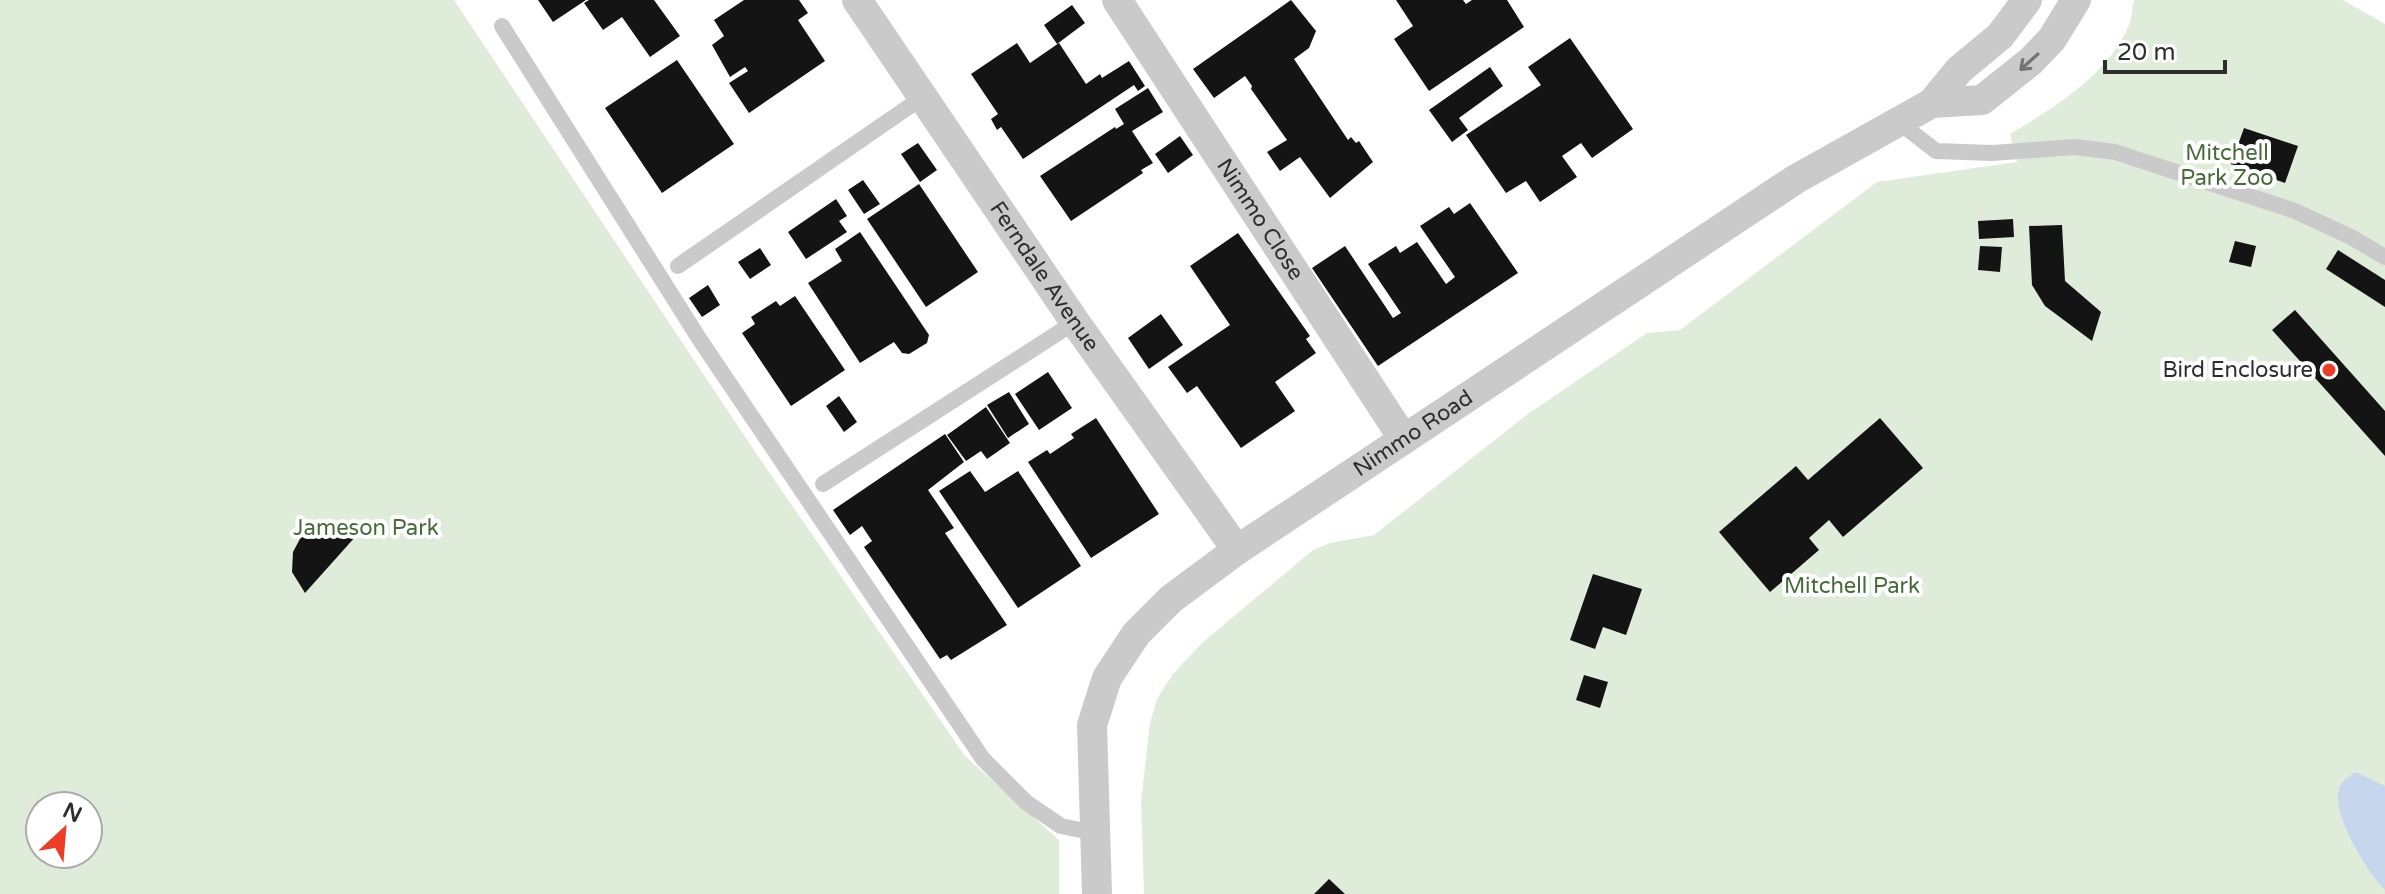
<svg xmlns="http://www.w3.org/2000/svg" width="2385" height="894" font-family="'Varela Round',sans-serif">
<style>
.green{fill:#e0ecda;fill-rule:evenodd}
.water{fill:#c5d6ed}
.building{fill:#141414}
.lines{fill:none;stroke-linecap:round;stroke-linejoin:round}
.service{stroke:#cacaca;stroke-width:16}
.minor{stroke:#cacaca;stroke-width:30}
.oneway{stroke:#747474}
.poi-dot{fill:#ed3d26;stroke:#fff;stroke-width:3}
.labels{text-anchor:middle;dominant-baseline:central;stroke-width:8;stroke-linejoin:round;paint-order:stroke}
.park-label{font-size:22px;fill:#476b39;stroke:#fff}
.street-label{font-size:22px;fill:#2d2d2d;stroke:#fff}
.poi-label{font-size:22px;fill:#2d2d2d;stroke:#fff;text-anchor:end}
</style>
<rect width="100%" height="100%" fill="#fff"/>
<path class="green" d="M 0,0 L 454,0 L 758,456 L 965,756 L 1059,840 L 1059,894 L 0,894 ZM 40,806 L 88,806 L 88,854 L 40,854 Z
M 2134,0 L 2343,0 L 2385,24 L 2385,894 L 1144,894 L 1141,802 L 1150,723 L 1157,699 L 1172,675 L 1202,643 L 1313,550 L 1330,543 L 1374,535 L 1528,414 L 1647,333 L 1680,330 L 1877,182 L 2017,162 L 2010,134 C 2055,107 2108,75 2129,25 C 2132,17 2132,8 2134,0 Z"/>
<path class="water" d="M 2356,772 L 2385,786 L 2385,890 C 2368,873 2331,814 2339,789 C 2342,780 2348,777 2356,772 Z"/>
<path class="building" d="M 538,0 L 586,0 L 553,22 Z
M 589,0 L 654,0 L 680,36 L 650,57 L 622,17 L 603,30 L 584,3 Z
M 744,0 L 799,0 L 808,13 L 798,20 L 825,61 L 749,113 L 729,83 L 748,71 L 745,67 L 730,77 L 712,45 L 724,36 L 714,20 Z
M 1291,0 L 1316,31 L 1309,48 L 1294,59 L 1348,140 L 1351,137 L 1356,143 L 1359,141 L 1373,162 L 1330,198 L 1300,157 L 1280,171 L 1267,152 L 1287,140 L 1251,89 L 1252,86 L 1245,76 L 1214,98 L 1193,69 Z
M 1396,0 L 1463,0 L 1466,4 L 1472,0 L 1507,0 L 1524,27 L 1429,91 L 1394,39 L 1413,26 Z
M 1072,5 L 1085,23 L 1057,44 L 1044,25 Z
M 1570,38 L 1633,129 L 1592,158 L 1581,143 L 1562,156 L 1577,177 L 1540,202 L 1526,181 L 1506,193 L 1466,135 L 1541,85 L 1528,67 Z
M 1017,43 L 1030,63 L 1059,43 L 1086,84 L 1100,74 L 1102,78 L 1129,61 L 1145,86 L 1138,91 L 1134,85 L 1023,159 L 1001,127 L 997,130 L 991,119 L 998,114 L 971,74 Z
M 677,60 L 734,144 L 662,193 L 605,108 Z
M 1490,67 L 1503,86 L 1459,118 L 1468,130 L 1452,142 L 1429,110 Z
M 1148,88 L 1163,112 L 1132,131 L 1153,163 L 1141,170 L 1143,173 L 1071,221 L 1040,176 L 1115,127 L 1116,129 L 1124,124 L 1115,109 Z
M 2244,128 L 2298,146 L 2285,183 L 2231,164 Z
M 1180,136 L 1193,155 L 1168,173 L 1155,154 Z
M 918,143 L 937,170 L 920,182 L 901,154 Z
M 863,180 L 880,204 L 864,214 L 848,190 Z
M 919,184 L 978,272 L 926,307 L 867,219 Z
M 836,199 L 847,216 L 839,221 L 847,232 L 806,259 L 788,232 Z
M 1470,203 L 1518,273 L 1378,366 L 1312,268 L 1345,246 L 1393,318 L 1401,313 L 1368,264 L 1396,246 L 1400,253 L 1417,242 L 1446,284 L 1455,277 L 1420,226 L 1449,207 L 1454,214 Z
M 2013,219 L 2014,237 L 1979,239 L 1978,221 Z
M 2062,225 L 2065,281 L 2101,312 L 2092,341 L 2045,306 L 2032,285 L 2029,226 Z
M 860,232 L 929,335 L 927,343 L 909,354 L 902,353 L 894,342 L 860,363 L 808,283 L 842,261 L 835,249 Z
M 1238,233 L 1310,336 L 1306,339 L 1316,353 L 1275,382 L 1295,411 L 1241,448 L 1197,386 L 1187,393 L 1168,367 L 1230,325 L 1190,266 Z
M 2235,241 L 2256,246 L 2251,267 L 2229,262 Z
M 1980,246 L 2002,247 L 2000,272 L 1978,270 Z
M 760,248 L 771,265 L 750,279 L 738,262 Z
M 2338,250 L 2385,280 L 2385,307 L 2326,269 Z
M 708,285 L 720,305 L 702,317 L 689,298 Z
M 795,296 L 845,370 L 791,406 L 742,333 L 755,324 L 751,317 L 776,301 L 780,306 Z
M 2295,310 L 2385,411 L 2385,456 L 2272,330 Z
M 1161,314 L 1183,345 L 1149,369 L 1128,338 Z
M 1048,372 L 1072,408 L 1039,430 L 1015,394 Z
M 1009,392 L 1029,424 L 1008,438 L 987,405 Z
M 839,396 L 857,422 L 844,432 L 826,406 Z
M 986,407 L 1010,443 L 987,459 L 981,451 L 966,461 L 947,435 Z
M 1096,418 L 1159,514 L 1091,558 L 1028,462 L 1047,450 L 1050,454 L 1074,438 L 1071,434 Z
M 1880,418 L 1923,468 L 1843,537 L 1829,520 L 1809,538 L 1819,550 L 1770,592 L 1719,532 L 1796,466 L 1808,480 Z
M 945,434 L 964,462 L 928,490 L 954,528 L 945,533 L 1007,625 L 951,660 L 947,655 L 940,659 L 864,547 L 872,541 L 862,526 L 850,535 L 833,510 Z
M 970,471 L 985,492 L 1018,471 L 1081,566 L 1018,608 L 939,491 Z
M 330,524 L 343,527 L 356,536 L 305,593 L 292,572 L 293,552 L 302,535 L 316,527 Z
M 1593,574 L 1642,589 L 1626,635 L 1603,627 L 1595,649 L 1570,640 Z
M 1584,675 L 1608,682 L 1600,708 L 1576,700 Z
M 1329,879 L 1345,894 L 1314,894 Z"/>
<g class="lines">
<path class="service" d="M 502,26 L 700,340 L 983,759 L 1027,803 L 1061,826 L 1095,833
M 1900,123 L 1936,151 L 1992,153 L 2075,147 L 2115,152 L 2295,211 L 2351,237 L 2385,257
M 678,266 L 923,97
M 823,484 L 1075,322"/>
<g class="minor">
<path id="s1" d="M 857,0 L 1075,322 L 1237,550"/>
<path id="s2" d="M 1117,0 L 1403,438"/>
<path d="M 1932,103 L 1982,100 L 2031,61 L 2052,39 L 2076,0"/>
<path id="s3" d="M 1097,894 L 1092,725 L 1107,678 L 1136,634 L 1171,599 L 1237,550 L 1796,179 L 1932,103 L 1959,70 L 2000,36 L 2027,0"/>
</g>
</g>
<defs><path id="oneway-shaft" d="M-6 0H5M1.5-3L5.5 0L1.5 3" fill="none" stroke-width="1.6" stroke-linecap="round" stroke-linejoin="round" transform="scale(2)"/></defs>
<use class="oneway" href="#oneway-shaft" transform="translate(2029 62) rotate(138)"/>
<circle class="poi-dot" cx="2329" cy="370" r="8"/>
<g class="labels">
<g class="park-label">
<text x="2227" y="153">Mitchell<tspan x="2227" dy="25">Park Zoo</tspan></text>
<text x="366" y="528">Jameson Park</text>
<text x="1852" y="586">Mitchell Park</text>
</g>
<g class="street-label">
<text stroke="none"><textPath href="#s2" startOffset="262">Nimmo Close</textPath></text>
<text stroke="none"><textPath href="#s1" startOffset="334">Ferndale Avenue</textPath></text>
<text stroke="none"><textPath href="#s3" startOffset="614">Nimmo Road</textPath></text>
</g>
<g class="poi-label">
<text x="2313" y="370">Bird Enclosure</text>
</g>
</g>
<g transform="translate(64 830) rotate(26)"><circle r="38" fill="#ffffff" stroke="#ababab" stroke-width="2"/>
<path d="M0-6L14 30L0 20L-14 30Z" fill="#ed3d26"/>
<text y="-12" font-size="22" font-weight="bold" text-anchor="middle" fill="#2d2d2d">N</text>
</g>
<path d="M2105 60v12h120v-12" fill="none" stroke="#2d2d2d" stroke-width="4"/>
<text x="2117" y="60" font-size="24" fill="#2d2d2d" stroke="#ffffff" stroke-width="6" paint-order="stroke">20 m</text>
</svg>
